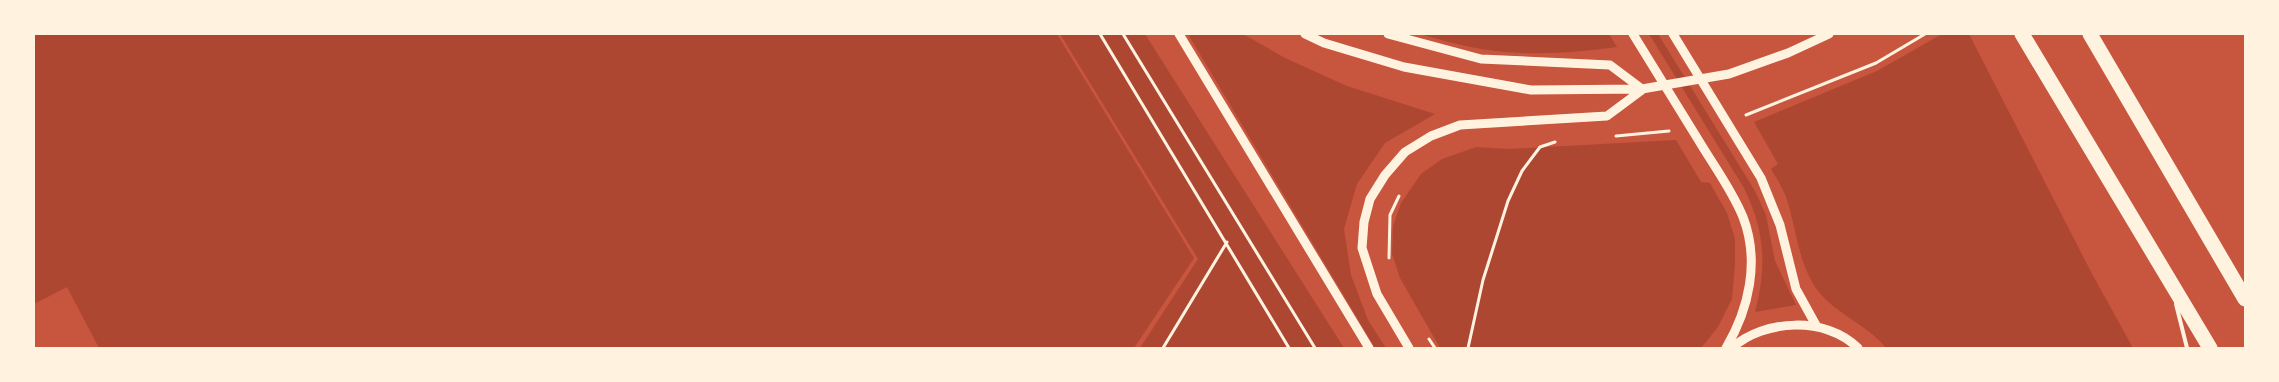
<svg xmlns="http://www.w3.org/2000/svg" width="2279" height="382" font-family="'Playfair Display',serif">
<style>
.green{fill:#ae4732}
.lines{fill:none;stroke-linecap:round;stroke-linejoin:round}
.path{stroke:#fff3e0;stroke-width:3}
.service{stroke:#fff3e0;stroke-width:4}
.tertiary{stroke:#fff3e0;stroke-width:9}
.motorway{stroke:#fff3e0;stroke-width:15}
</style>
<rect width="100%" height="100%" fill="#c8553d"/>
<path class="green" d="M 34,34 L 1057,34 L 1194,258 L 1134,348 L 99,348 L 67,287 L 34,304 Z
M 1060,34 L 1145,34 L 1344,348 L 1140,348 L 1198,259 Z
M 1188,34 L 1243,34 L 1285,58 L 1347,86 L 1435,114 L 1385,143 L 1357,184 L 1344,229 L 1351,275 L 1368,320 L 1386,348 L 1375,348 Z
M 1420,34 L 1609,34 L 1617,47 C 1581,52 1542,55 1506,52 C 1477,50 1448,42 1420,34 Z
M 1649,34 L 1658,34 L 1755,191 L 1766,215 L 1775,261 L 1796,305 L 1755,312 C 1767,266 1765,231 1744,188 Z
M 1942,34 L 1969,34 L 2090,270 L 2133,348 L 1886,348 C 1868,325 1837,315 1818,291 C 1798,264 1797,231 1787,200 C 1784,190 1777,179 1771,169 L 1778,164 L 1754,122 L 1877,71 Z
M 1676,140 L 1701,182 L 1710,183 L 1727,213 L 1735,239 L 1735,264 L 1732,299 L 1718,327 L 1701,348 L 1440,348 L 1400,278 L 1392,254 L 1393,226 L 1401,203 L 1421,174 L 1442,159 L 1476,147 L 1509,149 Z"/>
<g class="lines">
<path class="path" d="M 1100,34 L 1289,348
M 1123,34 L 1315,348
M 1746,115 L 1876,63 L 1925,34
M 1616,136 L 1669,131
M 1389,258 L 1390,215 L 1399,196
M 1429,339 L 1435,348
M 1163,348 L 1227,242
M 1468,348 L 1483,280 L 1508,201 L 1522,171 L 1540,147 L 1555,142"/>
<path class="service" d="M 2176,304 L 2187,348"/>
<path class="tertiary" d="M 1179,34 L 1369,348
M 1305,34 L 1324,43 L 1404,67 L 1531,90 L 1642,89 L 1729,74 L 1788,53 L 1829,34
M 1388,34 L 1481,59 L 1610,65 L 1642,89
M 1633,34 C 1655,70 1677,105 1699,141 C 1714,166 1732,190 1743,217 C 1760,261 1749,309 1726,348
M 1673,34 L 1761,178 L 1780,225 L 1796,289 L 1817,327
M 1409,348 L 1377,294 L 1362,248 L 1364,222 L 1370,199 L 1385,175 L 1405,152 L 1431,136 L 1460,125 L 1607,116 L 1642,90
M 1732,348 C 1764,319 1826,316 1858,348"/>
<path class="motorway" d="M 2022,34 L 2210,348
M 2090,34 L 2245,299"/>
</g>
<rect width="2279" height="382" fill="none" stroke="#fff3e0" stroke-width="70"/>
</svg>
